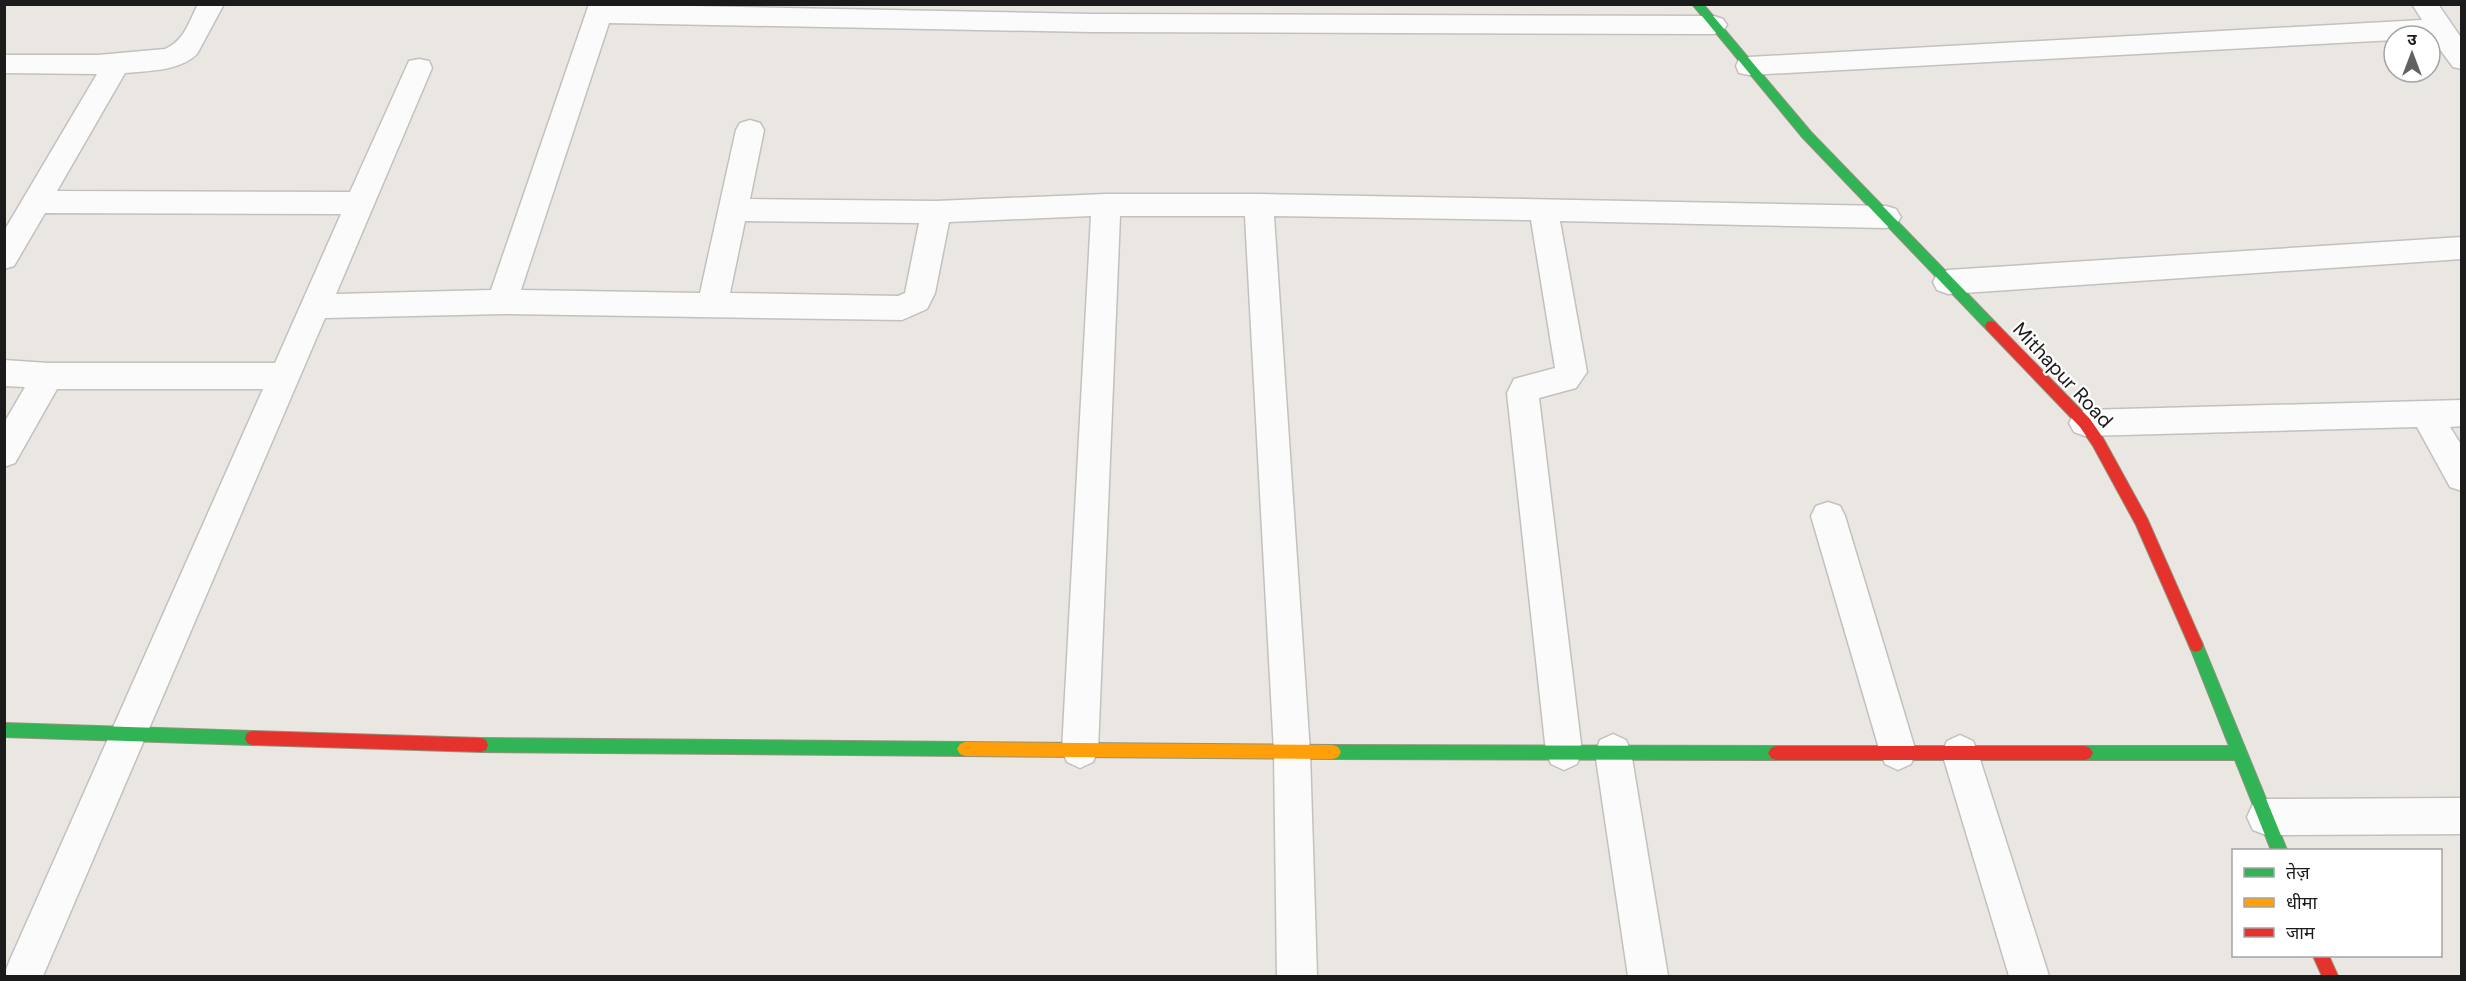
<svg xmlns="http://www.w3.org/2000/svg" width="2466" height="981" font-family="'DM Sans','Noto Sans Devanagari',sans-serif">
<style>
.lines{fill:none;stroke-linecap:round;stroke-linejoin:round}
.street-casing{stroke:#c2c1bf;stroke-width:3}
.fast-casing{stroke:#94927b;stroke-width:2}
.slow-casing{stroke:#94927b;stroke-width:2}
.jam-casing{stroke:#94927b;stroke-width:2}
.street{fill:#fcfbfb;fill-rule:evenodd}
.fast{fill:#30b455;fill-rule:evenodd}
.slow{fill:#ff9f0a;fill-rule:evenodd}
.jam{fill:#e5322d;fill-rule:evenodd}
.labels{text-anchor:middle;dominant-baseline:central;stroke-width:4.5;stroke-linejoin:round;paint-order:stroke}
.street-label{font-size:20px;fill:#1b1b1b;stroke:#fff}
</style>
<rect width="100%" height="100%" fill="#eae6e2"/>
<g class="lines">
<defs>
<path id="street" d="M 198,4 L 224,4 L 197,54 C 180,71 147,71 125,73 L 57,191 L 350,192 L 409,61 L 419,59 L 429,61 L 432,68 L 336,294 L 491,290 L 589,4 L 1091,14 L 1714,16 L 1723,19 L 1727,25 L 1723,31 L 1714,34 L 1091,32 L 609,23 L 521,290 L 700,293 L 736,130 L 740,123 L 750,120 L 760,123 L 764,130 L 750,199 L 936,201 L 1106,194 L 1259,194 L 1886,206 L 1896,209 L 1901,217 L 1896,225 L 1886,228 L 1560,221 L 1587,372 L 1576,388 L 1539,398 L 1582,752 L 1577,764 L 1564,770 L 1551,764 L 1546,752 L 1507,393 L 1514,379 L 1555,368 L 1531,220 L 1274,216 L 1310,752 L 1317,976 L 1277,976 L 1274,752 L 1245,216 L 1120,216 L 1098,750 L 1093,762 L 1080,768 L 1067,762 L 1062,750 L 1091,216 L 949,222 L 935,293 L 927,309 L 902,320 L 502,314 L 325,318 L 43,976 L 4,976 L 9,962 L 263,389 L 57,389 L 15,463 L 4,467 L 4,423 L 25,387 L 4,386 L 4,360 L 48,363 L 275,363 L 341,214 L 45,213 L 14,266 L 4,269 L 4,231 L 97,74 L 4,73 L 4,55 L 98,55 L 165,49 C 184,41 189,22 198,4 ZM 745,221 L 919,223 L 905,293 L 898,296 L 730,293 Z
M 2412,4 L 2438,4 L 2462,39 L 2462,69 L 2453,67 L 2430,36 L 2394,36 L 2394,40 L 1749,75 L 1739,73 L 1736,66 L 1739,59 L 1749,57 L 2422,20 Z
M 2462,237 L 2462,259 L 1948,294 L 1937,290 L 1933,282 L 1937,274 L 1948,270 Z
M 2462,400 L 2462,426 L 2450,427 L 2462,446 L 2462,491 L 2450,487 L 2417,427 L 2085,436 L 2074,432 L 2069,423 L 2074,414 L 2085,410 Z
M 1828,502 L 1840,506 L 1845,516 L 1916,752 L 1911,764 L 1898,770 L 1885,764 L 1880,752 L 1811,516 L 1816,506 Z
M 1613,734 L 1626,740 L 1631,752 L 1668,976 L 1628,976 L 1595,752 L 1600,740 Z
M 1960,735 L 1973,741 L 1978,753 L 2049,976 L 2009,976 L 1942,753 L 1947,741 Z
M 2462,798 L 2462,834 L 2266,835 L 2253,830 L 2247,817 L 2253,804 L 2266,799 Z"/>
<path id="fast" d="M 1692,4 L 1703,4 L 1811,132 L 1995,322 L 1997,326 L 1995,330 L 1987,330 L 1803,138 Z
M 2196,638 L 2201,640 L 2203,645 L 2287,850 L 2271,850 L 2235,760 L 2085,760 L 2080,758 L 2077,753 L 2080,748 L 2085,746 L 2229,746 L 2189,645 L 2191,640 Z
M 4,723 L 252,731 L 257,733 L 259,738 L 257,743 L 252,745 L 4,737 Z
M 481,738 L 965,742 L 970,744 L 973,749 L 970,754 L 965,756 L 481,752 L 476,750 L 474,745 L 476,740 Z
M 1333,745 L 1776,746 L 1781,748 L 1784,753 L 1781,758 L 1776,760 L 1333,759 L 1328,757 L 1325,752 L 1328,747 Z"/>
<path id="slow" d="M 965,742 L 1333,745 L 1338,747 L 1341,752 L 1338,757 L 1333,759 L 965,756 L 960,754 L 957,749 L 960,744 Z"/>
<path id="jam" d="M 1991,321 L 1995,322 L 2090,419 L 2103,438 L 2147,518 L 2203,645 L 2201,650 L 2196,652 L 2191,650 L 2136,525 L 2093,446 L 2080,427 L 1987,330 L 1985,326 L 1987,322 Z
M 252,731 L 481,738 L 486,740 L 488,745 L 486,750 L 481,752 L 252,745 L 247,743 L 245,738 L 247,733 Z
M 1776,746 L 2085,746 L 2090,748 L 2093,753 L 2090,758 L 2085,760 L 1776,760 L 1771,758 L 1768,753 L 1771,748 Z
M 2313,956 L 2329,956 L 2338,976 L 2322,976 Z"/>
</defs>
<use href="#street" class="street-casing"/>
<use href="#fast" class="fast-casing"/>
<use href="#slow" class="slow-casing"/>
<use href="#jam" class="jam-casing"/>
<use href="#street" class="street"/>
<use href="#fast" class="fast"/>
<use href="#slow" class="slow"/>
<use href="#jam" class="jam"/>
</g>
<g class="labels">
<g class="street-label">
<text transform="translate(2063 375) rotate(47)">Mithapur Road</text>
</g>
</g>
<rect width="2466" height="981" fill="none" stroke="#1b1b1b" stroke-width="12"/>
<rect x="2232" y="849" width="210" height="108" fill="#ffffff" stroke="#a4a4a4" stroke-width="1.5"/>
<rect x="2244" y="868" width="30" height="9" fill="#30b455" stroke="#a4a4a4" stroke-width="1.5"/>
<text x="2286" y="879" font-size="18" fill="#1b1b1b">तेज़</text>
<rect x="2244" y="898" width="30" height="9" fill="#ff9f0a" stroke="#a4a4a4" stroke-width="1.5"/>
<text x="2286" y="909" font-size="18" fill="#1b1b1b">धीमा</text>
<rect x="2244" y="928" width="30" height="9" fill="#e5322d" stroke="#a4a4a4" stroke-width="1.5"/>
<text x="2286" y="939" font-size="18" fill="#1b1b1b">जाम</text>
<g transform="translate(2412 54)"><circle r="28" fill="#ffffff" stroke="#a4a4a4" stroke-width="1.5"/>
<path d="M0-4.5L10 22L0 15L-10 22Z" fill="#636261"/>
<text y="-9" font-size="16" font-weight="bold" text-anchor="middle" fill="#1b1b1b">उ</text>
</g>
</svg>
